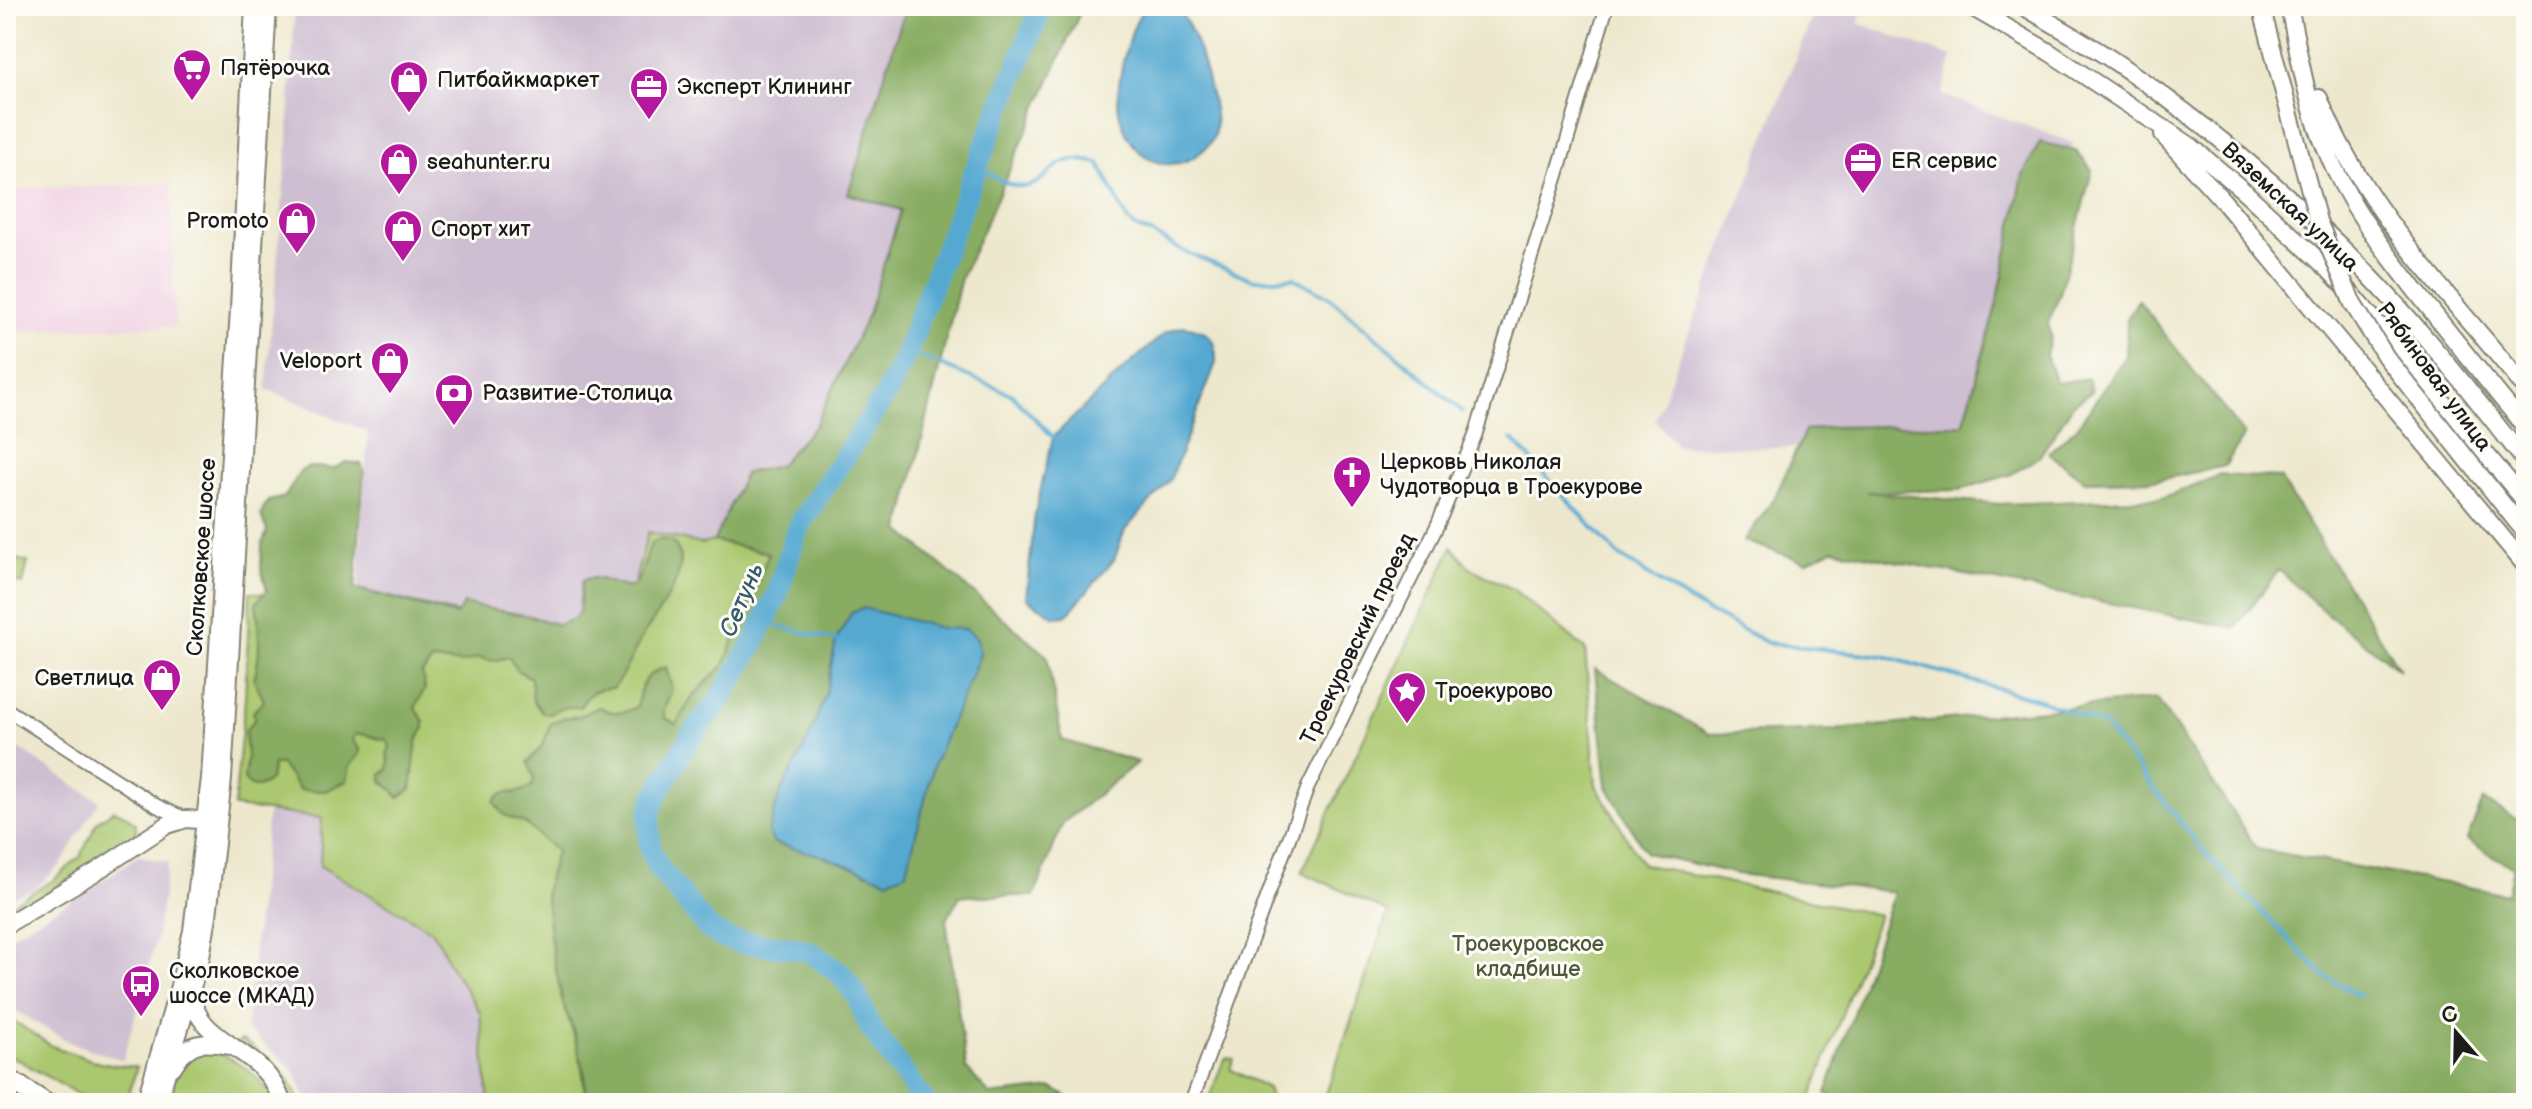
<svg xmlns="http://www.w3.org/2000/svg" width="2532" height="1109" font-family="'Balsamiq Sans',sans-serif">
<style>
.built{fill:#f1d0e3}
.industrial{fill:#cebed1}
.green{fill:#abc870;stroke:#647246;stroke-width:2}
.forest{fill:#88ac62;stroke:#52643f;stroke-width:2;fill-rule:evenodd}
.water{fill:#55a9d1;stroke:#386276;stroke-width:2}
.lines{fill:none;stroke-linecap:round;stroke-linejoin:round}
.stream{stroke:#55a9d1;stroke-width:4}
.river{stroke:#55a9d1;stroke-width:22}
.minor-casing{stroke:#848274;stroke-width:16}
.major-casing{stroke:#848274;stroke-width:20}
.highway-casing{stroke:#848274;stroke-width:22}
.minor{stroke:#fff;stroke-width:12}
.major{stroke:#fff;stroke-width:16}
.highway{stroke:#fff;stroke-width:18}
.major-bridge-casing{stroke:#848274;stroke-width:20;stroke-linecap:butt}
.major-bridge{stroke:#fff;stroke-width:16}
.labels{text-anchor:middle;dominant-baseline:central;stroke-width:6;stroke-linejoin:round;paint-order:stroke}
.poi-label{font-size:22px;fill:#1c1c1c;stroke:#fdfcf7;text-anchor:start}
.street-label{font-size:22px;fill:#1c1c1c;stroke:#fdfcf7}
.park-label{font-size:22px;fill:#4e5839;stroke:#fdfcf7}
.water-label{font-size:24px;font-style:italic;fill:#365b6d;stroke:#fdfcf7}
</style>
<rect width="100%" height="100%" fill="#fdfcf7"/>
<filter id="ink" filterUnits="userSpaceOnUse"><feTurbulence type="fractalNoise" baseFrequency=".0125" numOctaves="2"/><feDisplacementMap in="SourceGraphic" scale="16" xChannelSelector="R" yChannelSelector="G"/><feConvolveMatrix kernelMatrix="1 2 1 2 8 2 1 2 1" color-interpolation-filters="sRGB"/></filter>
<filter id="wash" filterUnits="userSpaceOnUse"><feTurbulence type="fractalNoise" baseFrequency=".006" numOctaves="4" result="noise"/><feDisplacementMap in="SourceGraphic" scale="32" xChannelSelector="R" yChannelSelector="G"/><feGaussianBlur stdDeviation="1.8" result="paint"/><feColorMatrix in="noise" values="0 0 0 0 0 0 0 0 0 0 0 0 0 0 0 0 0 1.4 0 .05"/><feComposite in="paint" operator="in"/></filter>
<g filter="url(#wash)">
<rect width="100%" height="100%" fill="#ede8cd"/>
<path class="built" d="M 171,184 L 175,326 L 6,331 L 6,200 L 20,189 Z"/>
<path class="industrial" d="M 295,6 L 906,6 L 848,194 L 901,210 L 868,314 L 815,426 L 778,466 L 745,473 L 714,541 L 702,544 L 616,652 L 358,589 L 368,432 L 266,389 L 288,140 Z
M 1816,6 L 1864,6 L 1858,23 L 1952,57 L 1942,95 L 2073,143 L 1970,436 L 1791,448 L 1677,446 L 1655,420 Z
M 6,740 L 99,801 L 61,864 L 37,887 L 8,900 L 6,898 Z
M 268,812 L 323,818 L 321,866 L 431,930 L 442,947 L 448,962 L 480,1012 L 489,1103 L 306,1103 L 298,1078 L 290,1066 L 246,1029 Z
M 138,856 L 168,862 L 156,940 L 123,1060 L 69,1042 L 6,1005 L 6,939 L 89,890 Z"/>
<path class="green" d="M 648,532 L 702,544 L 714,541 L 769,553 L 724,665 L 693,696 L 562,1000 C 574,1035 585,1065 585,1103 L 489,1103 L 480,1012 L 448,962 L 442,947 L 431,930 L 320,866 L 322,818 L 234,807 L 245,699 L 250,592 L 338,602 L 358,589 L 616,652 Z
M 1452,547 L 1470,568 L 1513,589 L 1585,649 L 1596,785 L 1642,864 L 1879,915 L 1809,1103 L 1323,1103 L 1388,912 L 1302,872 Z
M 6,557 L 28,562 L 23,584 L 6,580 Z
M 114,810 L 127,816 L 136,824 L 136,833 L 131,843 L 6,916 L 6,907 L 54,880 L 81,856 L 97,822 Z
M 6,1016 L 52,1046 L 100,1063 L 137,1067 L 126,1103 L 93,1103 L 6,1053 Z
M 242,1040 C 267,1057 290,1073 300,1103 L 290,1103 L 237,1043 Z
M 204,1049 C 235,1056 261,1076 276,1103 L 167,1103 C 175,1077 177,1059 204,1049 Z
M 1227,1058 L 1234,1059 L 1230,1069 L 1268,1088 L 1270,1094 L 1265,1103 L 1207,1103 L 1223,1062 Z"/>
<path class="forest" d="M 906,6 L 1083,6 L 961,278 L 900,530 L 1047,656 L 1062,740 L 1138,762 L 1063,823 L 1034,896 L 960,896 L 946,920 L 966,1068 L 990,1095 L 1052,1088 L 1078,1103 L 585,1103 L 585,1076 L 574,1032 L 562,1000 L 552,950 L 545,892 L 556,851 L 526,824 L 504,815 L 494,802 C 501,789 509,795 522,791 C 526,790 529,787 533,785 L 534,777 L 528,762 L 543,745 L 550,724 L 563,718 L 579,716 L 599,707 C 613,714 623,715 637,706 C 640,685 645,673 666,667 L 672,689 L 664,711 L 665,718 L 676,724 L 693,696 L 724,665 L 769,553 L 714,541 L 745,473 L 778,466 L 815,426 L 868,314 L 901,210 L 848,194 ZM 941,628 L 966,629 L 980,655 L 935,761 L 823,856 L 774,843 L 826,693 L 836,640 Z
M 2040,142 L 2076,151 L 2092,170 L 2060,294 L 2048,323 L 2051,336 L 2046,355 L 2056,383 L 2088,378 L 2092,391 L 2073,405 L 2039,457 L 2012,474 L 1959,490 L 1867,492 L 2000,504 L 2162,498 L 2220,475 L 2280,478 L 2400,670 L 2327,614 L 2279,570 L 2235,628 L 1833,549 L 1806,562 L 1744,541 L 1774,499 L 1805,431 L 1830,427 L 1963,425 L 1998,299 L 2023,175 Z
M 2138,300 L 2244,435 L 2225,466 L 2157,480 L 2085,481 L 2048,453 L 2077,427 L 2126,356 L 2127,319 Z
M 346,462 L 361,464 L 364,471 L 355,589 L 456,615 L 464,604 L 530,616 L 558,625 L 574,619 L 579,612 L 582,581 C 602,569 626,599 637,581 C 644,570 647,555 651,543 C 658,539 667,538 674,544 C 697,568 652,619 641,639 C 631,656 626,673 613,688 C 595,689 590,691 580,707 C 569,707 560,706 551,714 L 543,713 L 533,701 L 531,678 L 516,670 L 509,657 L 493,661 L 478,658 L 463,663 L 432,661 L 422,673 L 425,688 L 415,708 L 424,721 L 424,729 L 417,741 L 411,789 L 398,798 L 394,791 L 382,781 L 382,774 L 388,769 L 389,761 L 387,754 L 390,747 L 387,740 C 376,739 367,733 356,734 L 352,740 L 360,749 L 360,754 L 350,766 L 347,781 L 325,791 L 300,790 L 281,765 L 273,765 L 270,780 C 260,788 252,791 244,779 L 247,756 L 245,731 L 255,719 L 253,712 L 264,701 L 254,679 C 261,658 259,625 256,603 L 267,590 L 261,568 L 262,545 L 267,531 L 261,515 L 264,507 L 269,501 L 285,497 C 303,468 298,463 333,469 Z
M 1595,669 L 1710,734 L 1835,730 L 2157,699 L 2257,849 L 2507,894 L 2513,868 L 2467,840 L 2483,800 L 2526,825 L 2526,1103 L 1849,1103 L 1826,1094 L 1894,892 L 1737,874 L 1646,853 L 1607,787 Z"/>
<path class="water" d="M 1145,6 L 1176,6 C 1195,31 1203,60 1210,90 C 1213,104 1219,124 1213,138 C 1209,147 1195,158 1186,161 C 1151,174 1125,144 1119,111 C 1116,95 1120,78 1123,62 C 1128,42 1133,24 1145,6 Z
M 1183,326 C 1208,330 1217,337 1216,363 L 1170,480 L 1125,530 L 1114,560 L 1066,616 L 1055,617 L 1026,598 L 1035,513 L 1053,437 L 1114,378 L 1166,332 Z
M 863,608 L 941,628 L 966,629 L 977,638 L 980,655 L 935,761 L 906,873 L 887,880 L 823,856 L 774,843 L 768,832 L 780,794 L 810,736 L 826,693 L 836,640 L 852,612 Z"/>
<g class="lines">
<path class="stream" d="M 977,166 C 989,173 1003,184 1017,186 C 1043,191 1049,162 1073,160 C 1081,159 1090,162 1099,163 L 1128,221 L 1137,228 L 1151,233 L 1183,251 L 1254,280 L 1294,278 L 1329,297 L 1462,411
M 907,351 L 1011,394 L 1053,437
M 1512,439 L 1618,555 L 1697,606 L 1768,643 L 1884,656 L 2043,701 L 2104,725 L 2204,852 L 2324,976 L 2360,996
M 763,623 L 836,640"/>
<path class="river" d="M 925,1103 L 870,1027 L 857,996 L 841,974 L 812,953 L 794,948 L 738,942 L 722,937 L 707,927 L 685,900 L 659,868 L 650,850 L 649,819 L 654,799 L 690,737 L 717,704 L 753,645 L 777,595 L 796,533 L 803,519 L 885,396 L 907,351 L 977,166 L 1042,6"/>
</g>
</g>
<g filter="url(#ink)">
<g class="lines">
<defs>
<path id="minor" d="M 6,709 L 157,806 L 186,819
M 1191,1103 L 1308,787 L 1437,526 L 1475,436 L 1557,175 L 1607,6"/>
<path id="major" d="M 1970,6 L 2049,52 L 2192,147 L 2245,192 L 2329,270 L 2352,294 L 2526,502
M 2023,6 C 2054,25 2086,42 2117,63 C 2204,122 2286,191 2360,266 C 2420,327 2473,395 2526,462
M 2289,6 C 2299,53 2306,102 2325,147 C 2346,201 2380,245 2416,291 C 2452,337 2489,383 2526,428
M 2319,98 C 2364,211 2451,296 2526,389
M 2163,135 L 2224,202 L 2526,566
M 2517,522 L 2526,533
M 6,925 L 94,873 L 167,825 L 186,819 L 212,821
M 192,992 C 193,1032 239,1045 263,1070 C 273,1080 278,1090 283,1103
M 173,1067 C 189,1040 202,1041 231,1046
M 145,1103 L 179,986 L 192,931 L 210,778 L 239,309 L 254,6
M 158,1103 L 201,957 L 208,916 L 223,779 L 268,6"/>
<path id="highway" d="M 6,1077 L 46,1103"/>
</defs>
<use href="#minor" class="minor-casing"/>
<use href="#major" class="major-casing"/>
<use href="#highway" class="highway-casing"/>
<use href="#minor" class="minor"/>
<use href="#major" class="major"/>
<use href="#highway" class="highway"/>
<defs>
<path id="major-bridge" d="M 2261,6 L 2318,221 L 2353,304 L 2386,357 L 2517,522"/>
</defs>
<use href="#major-bridge" class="major-bridge-casing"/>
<use href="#major-bridge" class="major-bridge"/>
</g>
</g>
<defs>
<symbol id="supermarket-pin" viewBox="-11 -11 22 30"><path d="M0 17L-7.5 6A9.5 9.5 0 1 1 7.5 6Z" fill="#b5179e" stroke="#fdfcf7"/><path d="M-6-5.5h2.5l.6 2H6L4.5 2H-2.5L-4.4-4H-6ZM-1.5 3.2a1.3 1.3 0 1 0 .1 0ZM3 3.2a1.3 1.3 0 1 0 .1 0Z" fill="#fff"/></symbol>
<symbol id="shop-pin" viewBox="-11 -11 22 30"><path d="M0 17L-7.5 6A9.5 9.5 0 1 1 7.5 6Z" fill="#b5179e" stroke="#fdfcf7"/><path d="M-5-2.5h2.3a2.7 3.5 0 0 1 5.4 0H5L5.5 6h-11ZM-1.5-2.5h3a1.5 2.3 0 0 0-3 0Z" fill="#fff"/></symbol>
<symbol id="office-pin" viewBox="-11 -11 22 30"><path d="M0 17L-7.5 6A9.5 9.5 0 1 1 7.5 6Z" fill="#b5179e" stroke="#fdfcf7"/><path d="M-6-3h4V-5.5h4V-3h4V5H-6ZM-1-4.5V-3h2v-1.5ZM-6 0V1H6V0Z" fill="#fff"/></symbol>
<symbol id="bank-pin" viewBox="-11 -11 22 30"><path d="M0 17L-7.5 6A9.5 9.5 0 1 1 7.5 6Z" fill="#b5179e" stroke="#fdfcf7"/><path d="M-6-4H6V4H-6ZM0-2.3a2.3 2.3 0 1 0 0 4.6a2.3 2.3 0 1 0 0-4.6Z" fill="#fff"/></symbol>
<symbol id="church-pin" viewBox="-11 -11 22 30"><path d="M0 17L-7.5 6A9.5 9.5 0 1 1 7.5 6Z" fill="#b5179e" stroke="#fdfcf7"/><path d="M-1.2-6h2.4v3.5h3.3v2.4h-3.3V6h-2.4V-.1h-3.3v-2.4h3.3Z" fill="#fff"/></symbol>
<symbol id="sight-pin" viewBox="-11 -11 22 30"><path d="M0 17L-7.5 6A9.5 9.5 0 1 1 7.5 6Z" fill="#b5179e" stroke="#fdfcf7"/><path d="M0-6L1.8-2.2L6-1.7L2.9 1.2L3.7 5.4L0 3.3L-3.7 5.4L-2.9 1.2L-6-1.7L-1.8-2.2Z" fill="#fff"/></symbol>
<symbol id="bus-pin" viewBox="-11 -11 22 30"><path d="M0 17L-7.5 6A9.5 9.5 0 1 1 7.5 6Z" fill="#b5179e" stroke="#fdfcf7"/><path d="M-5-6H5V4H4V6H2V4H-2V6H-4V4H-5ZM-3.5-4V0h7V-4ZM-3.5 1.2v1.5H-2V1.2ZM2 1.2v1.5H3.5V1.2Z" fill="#fff"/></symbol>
</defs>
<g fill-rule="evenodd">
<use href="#supermarket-pin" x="170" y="46" width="44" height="60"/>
<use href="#shop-pin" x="387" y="58" width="44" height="60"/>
<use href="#office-pin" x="627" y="65" width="44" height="60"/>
<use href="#office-pin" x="1841" y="139" width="44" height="60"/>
<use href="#shop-pin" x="377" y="140" width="44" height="60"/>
<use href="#shop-pin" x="275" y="199" width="44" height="60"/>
<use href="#shop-pin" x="381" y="207" width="44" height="60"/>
<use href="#shop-pin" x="368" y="339" width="44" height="60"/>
<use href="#bank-pin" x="432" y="371" width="44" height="60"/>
<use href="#church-pin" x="1330" y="453" width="44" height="60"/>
<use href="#shop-pin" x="140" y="656" width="44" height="60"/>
<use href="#sight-pin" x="1385" y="669" width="44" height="60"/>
<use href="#bus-pin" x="119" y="962" width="44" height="60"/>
</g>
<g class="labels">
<g class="poi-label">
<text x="220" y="68">Пятёрочка</text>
<text x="437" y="80">Питбайкмаркет</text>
<text x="677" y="87">Эксперт Клининг</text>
<text x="1891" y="161">ER сервис</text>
<text x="427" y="162">seahunter.ru</text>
<text x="269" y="221" text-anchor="end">Promoto</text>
<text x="431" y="229">Спорт хит</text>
<text x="362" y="361" text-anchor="end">Veloport</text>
<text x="482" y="393">Развитие-Столица</text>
<text x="1380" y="462">Церковь Николая<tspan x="1380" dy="25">Чудотворца в Троекурове</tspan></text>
<text x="134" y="678" text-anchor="end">Светлица</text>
<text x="1435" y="691">Троекурово</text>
<text x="169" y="971">Сколковское<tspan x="169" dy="25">шоссе (МКАД)</tspan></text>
</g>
<g class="street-label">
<text transform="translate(2290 207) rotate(43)">Вяземская улица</text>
<text transform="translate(2434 377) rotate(54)">Рябиновая улица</text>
<text transform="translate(202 557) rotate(-86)">Сколковское шоссе</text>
<text transform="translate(1358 639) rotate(-64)">Троекуровский проезд</text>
</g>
<g class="park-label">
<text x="1528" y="944">Троекуровское<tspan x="1528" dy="25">кладбище</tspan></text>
</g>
<g class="water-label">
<text transform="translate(742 600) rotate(-67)">Сетунь</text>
</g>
</g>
<rect width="2532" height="1109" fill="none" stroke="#fdfcf7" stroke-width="32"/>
<g transform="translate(2456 1033) rotate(340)" stroke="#fdfcf7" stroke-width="6" paint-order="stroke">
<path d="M0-6L14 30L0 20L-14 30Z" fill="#1c1c1c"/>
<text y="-12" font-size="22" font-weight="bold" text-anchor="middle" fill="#1c1c1c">С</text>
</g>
</svg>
